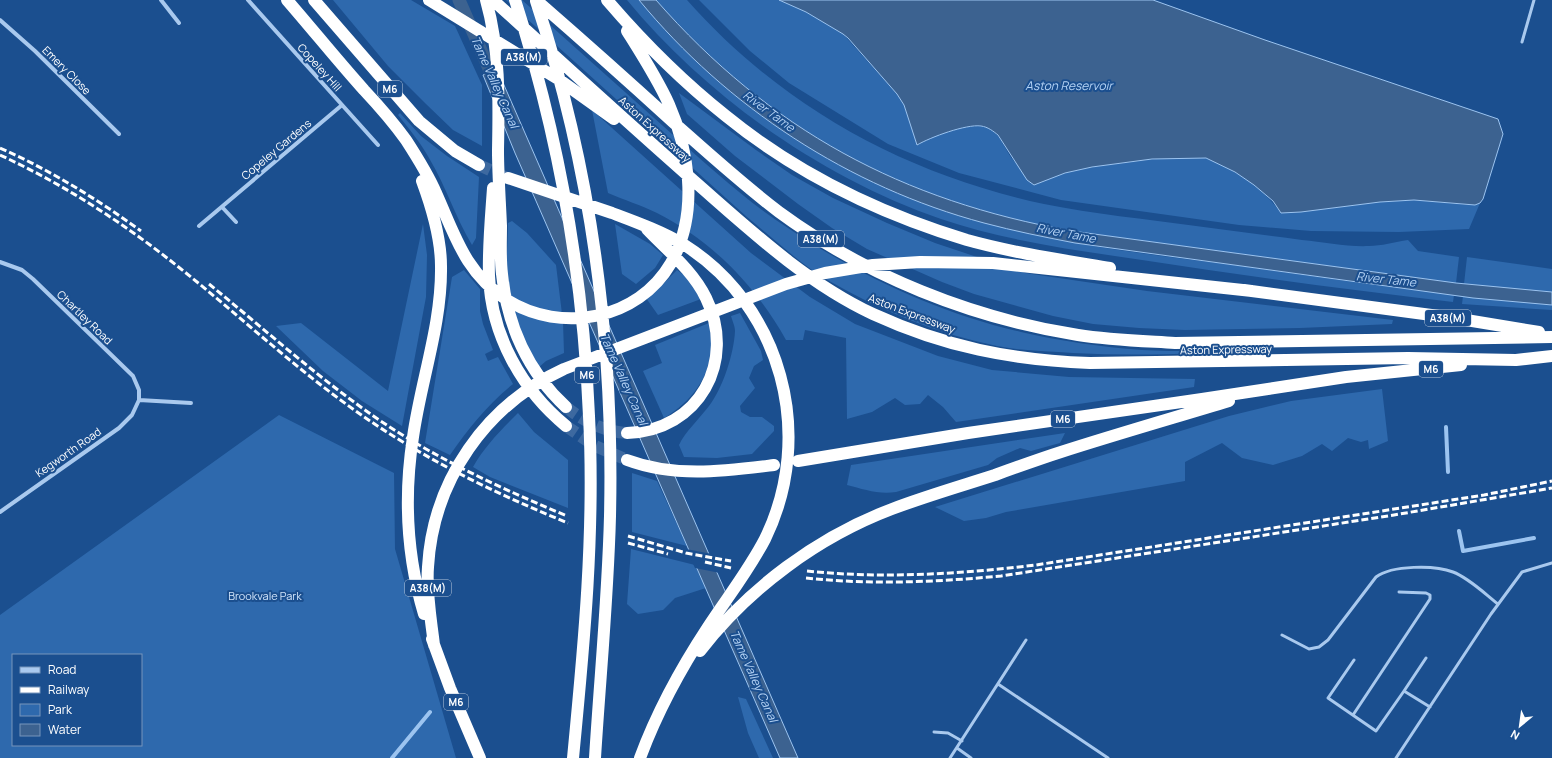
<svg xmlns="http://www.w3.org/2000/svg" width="1552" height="758" font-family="Manrope,sans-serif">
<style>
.green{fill:#2e69ad;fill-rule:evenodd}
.water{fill:#3c6290;stroke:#9cc4f0}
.pier{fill:#1b4f8f}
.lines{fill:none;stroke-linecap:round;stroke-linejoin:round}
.stream{stroke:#9cc4f0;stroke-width:4}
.canal{stroke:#3c6290;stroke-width:13}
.highway-tunnel{stroke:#3d69a0;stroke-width:12;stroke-dasharray:12 6;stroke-linecap:butt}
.lane{stroke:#a9c9ee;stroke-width:3}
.street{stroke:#a9c9ee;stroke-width:4}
.highway{stroke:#fff;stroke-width:12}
.rail{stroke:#fff;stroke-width:3;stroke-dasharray:7 3;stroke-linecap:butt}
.labels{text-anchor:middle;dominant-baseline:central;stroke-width:4;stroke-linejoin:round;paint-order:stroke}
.shield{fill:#1b4f8f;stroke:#bbcadd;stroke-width:1}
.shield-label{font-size:10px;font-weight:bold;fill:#fff}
.street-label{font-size:11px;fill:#fff;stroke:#1b4f8f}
.park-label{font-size:11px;fill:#cfe3fa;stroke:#1b4f8f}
.water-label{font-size:12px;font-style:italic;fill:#b5d3f5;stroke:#1b4f8f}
</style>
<rect width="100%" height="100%" fill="#1b4f8f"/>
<path class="green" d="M 333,0 L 411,0 L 455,26 L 482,85 L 482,146 L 453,130 L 426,104 L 388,66 Z
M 506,0 L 522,0 C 572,45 622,89 672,134 C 710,167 746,201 788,228 C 858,275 938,313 1021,332 C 1060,341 1101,347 1142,350 C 1160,351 1178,351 1197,351 L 1197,353 C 1155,355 1114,355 1073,353 C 1047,351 1022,351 997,346 C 939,334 883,312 831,282 C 801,265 774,239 747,217 Z
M 627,0 L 639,0 C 720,98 828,173 950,212 C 968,218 988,222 1006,226 C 1029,232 1053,239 1076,243 C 1126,252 1177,258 1227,264 C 1303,275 1379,286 1454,295 L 1453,302 C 1349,290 1245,276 1142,260 C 1074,250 1006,241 941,219 C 822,178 707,97 627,0 Z
M 656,0 L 687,0 C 782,107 904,174 1044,204 C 1094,214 1145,219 1196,226 C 1231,231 1267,235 1302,240 C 1324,242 1347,247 1369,246 C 1381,246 1395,242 1408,240 L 1418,251 L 1459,257 L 1456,283 L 1072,231 C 902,201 769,130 656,0 Z
M 699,0 L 779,0 L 806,12 L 843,34 L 897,94 L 904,105 L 917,144 C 933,136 973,120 990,129 C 1002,136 1005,151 1014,161 C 1021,169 1031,176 1039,183 C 1068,169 1100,166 1132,162 C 1155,159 1181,155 1205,158 C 1210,159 1215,162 1219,164 C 1244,176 1265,191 1281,213 L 1301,212 L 1380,202 L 1414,200 L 1469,205 L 1475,205 L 1480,203 L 1469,229 L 1399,232 L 1311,231 L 1239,225 L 1061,200 L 959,173 L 888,144 L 789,83 L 750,51 Z
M 679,93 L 756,150 L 792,175 L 833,198 L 887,223 L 935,243 L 1025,273 L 1147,291 L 1393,320 L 1392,324 L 1300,328 L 1185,330 L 1139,328 L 1093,324 L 1053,316 L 974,294 L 942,282 L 867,249 L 832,228 L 798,204 L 735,156 L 687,114 Z
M 592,110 L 751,253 L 810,297 L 855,324 L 938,356 L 992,370 L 1069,377 L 1195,379 L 1194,387 L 956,422 L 943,407 L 928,395 L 920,404 L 905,405 L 895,398 L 872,412 L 847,419 L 846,338 L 805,330 L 803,340 L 786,340 C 756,286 712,241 657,213 C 641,205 624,200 608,193 Z
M 400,113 L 421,136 L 447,156 L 479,177 L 476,238 L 472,245 C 455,217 446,186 429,158 C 421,143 409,129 398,115 Z
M 512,221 L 527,233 L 556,265 L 563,322 L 564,353 L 546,361 L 538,368 C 522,341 511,307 507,276 C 506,259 508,241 508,223 Z
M 423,224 L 427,255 L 426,297 L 402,426 L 362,401 L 323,371 L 276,326 L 301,323 L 388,391 Z
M 615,224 L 650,244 L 663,255 L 655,268 L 636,284 L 622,274 Z
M 1467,257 L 1552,269 L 1552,292 L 1464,284 Z
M 464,270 L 480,289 L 480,311 L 483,324 L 493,350 L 485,354 L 488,361 L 498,357 L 513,384 C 488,404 468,429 450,455 L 425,443 L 452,277 Z
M 677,270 L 684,275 L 701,299 L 658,315 L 646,298 L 665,282 Z
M 1463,296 L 1552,305 L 1552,310 L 1462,304 Z
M 740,313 L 761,351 L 763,360 L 754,366 L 749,378 L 755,388 L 740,406 L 741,412 L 750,417 L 762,417 L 774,426 L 774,431 L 752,454 L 717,458 L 684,457 L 679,445 C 685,432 700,418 709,406 C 723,388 734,353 735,331 C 735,326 732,320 731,316 Z
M 709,323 C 711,331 711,337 711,345 C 711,377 691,402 664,418 L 643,371 L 662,363 L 655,345 Z
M 1382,389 L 1388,441 L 1369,449 L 1368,440 L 1361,442 L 1348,438 L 1332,451 L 1322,444 L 1302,456 L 1273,465 L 1242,458 L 1222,443 L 1185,462 L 1185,481 L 1006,512 L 986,518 L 964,521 L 935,507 L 1229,416 L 1291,401 Z
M 518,413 L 534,432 L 568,460 L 568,508 L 490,477 L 473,467 C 485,446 501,430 518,413 Z
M 279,415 L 394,473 L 395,549 L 456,758 L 0,758 L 0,615 ZM 13,655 L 141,655 L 141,745 L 13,745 Z
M 1065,433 L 1060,443 L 1031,451 L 1020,448 L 997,458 L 988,465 L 896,492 C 879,495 863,489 847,485 L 851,465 Z
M 632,473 L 657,481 L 687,546 L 632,532 Z
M 631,549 L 695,565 L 706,588 L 675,598 L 663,610 L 638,614 L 627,604 Z
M 738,697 L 746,699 L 773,758 L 759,758 L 748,733 Z"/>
<path class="water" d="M 639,0 L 656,0 C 770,130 902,201 1072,231 L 1456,283 L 1552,292 L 1552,305 L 1473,298 L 1075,243 C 1044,237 1014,231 984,223 C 849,187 727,107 639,0 Z
M 779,0 L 1153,0 L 1265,40 L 1498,119 L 1503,134 L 1483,199 L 1480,203 L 1475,205 L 1414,200 L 1380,202 L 1301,212 L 1281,213 L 1273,201 L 1254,185 L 1235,172 L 1206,158 L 1152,159 L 1092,167 L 1065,173 L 1034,185 L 1027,180 L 998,135 C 993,131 988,127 981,126 C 966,124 931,137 917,145 L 904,105 L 897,94 L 848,38 L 843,34 L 806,12 Z
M 497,69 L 798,758 L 780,758 L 515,153 L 483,75 Z"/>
<path class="pier" d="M 686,549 L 712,554 L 720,573 L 695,568 Z"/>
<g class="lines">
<path class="stream" d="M 1446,427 L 1448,472
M 1459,531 L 1463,551 L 1534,538
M 392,758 L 430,712"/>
<path class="canal" d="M 459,0 L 497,87"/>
<path class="highway-tunnel" d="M 479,165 L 507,178
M 566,407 C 585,422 603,431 627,433
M 566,426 L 595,446 L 627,460"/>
<path class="lane" d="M 1522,42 L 1534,0
M 1282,635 L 1309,649 L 1319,647 L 1328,640 L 1376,577 C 1392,565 1435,565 1453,572 C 1469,578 1485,594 1498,604
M 1426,658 L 1404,691 L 1430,707
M 1354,660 L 1328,698 L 1376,731 L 1404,691
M 998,684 L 1108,758
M 1353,715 L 1430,599 L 1430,595 L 1426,593 L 1399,592
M 934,732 L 948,733 L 962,741
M 957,748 L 971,758
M 950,758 L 1026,640
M 1396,758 L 1491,614 L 1522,572 L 1552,563"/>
<path class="street" d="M 161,0 L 179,23
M 248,0 L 378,145
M 0,20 L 35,51 L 119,134
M 222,207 L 236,222
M 199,226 L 342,105
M 0,262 L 22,270 L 33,279 L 133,376 L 139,390 L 139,400
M 139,400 L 191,403
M 0,512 L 119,428 L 132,415 L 139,400"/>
<path class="highway" d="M 287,0 C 313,30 338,61 364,90 C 379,106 393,122 406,140 C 417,157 428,174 436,193 C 455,235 465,273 507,300 C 561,334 638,320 671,263 C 685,238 690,209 688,180 C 683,118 659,82 627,31
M 314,0 L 419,121 L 455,151 L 479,165
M 429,0 L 558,79 L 614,119
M 486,0 C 500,49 499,100 498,150 C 498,175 500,201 501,226 C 501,242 500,258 502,274 C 507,325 528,372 566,407
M 493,0 C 560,61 626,121 694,181 C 750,230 805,282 873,314 C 945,347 1011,360 1090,363 L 1408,358 L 1516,360 L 1552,356
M 515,0 C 559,136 583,272 589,416 C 595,530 584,645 573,758
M 536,0 C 582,40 628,81 673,122 C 708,153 742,184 779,212 C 866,276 971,318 1078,335 C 1110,340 1143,341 1175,343 L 1552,337
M 607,0 C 643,42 682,81 726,116 C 796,173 881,214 967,240 C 1014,253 1062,260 1110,268
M 536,1 C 591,167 614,342 610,516 C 608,597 600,677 595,758
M 508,178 C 543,190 577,201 612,213 C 636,222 661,231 683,244 C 782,306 816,435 765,539 C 749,570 727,598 708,627 C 681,668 657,712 640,758
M 422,181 C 432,208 441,237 441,266 C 442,324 421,380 413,437 C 404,495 407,557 424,614
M 493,188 C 491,217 488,247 489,276 C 491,335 522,390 566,426
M 1244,290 L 1454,318 L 1539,332
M 627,433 C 699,431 737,361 706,298 C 693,271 667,250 647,229
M 627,460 C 675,478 725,471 774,465
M 798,461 L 968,433 L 1202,399 L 1346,377 L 1461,365
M 432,639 L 450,688 L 480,758
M 434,645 C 431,619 426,593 428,567 C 433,480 486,405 564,369 L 786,284 L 825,273 L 873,265 L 920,262 L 993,263 L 1252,291
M 700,651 C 749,588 818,537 892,509 C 926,496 961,486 995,475 C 1017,467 1039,459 1061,452 C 1117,434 1173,418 1229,401"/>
<path class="rail" d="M 0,148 C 50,170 97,199 141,231
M 0,155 C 63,184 122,222 176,265 C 234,311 287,361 346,404 C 414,454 489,491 568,523
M 209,284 C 263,328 315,375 372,415 C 432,457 500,488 567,516
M 628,536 L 686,553 L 731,561
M 628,543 L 668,554
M 705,562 L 731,568
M 807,571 C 883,579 960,574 1036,565 L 1484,495 L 1552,481
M 806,578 C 871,585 936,582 1001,576 L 1394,515 L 1552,488"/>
</g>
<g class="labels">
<g class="shield">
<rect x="501" y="49" width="46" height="16" rx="3"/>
<rect x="378" y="81" width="24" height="16" rx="3"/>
<rect x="798" y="231" width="46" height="16" rx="3"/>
<rect x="1425" y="310" width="46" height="16" rx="3"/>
<rect x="1419" y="361" width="24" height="16" rx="3"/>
<rect x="575" y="367" width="24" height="16" rx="3"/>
<rect x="1051" y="411" width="24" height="16" rx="3"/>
<rect x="405" y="580" width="46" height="16" rx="3"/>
<rect x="444" y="694" width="24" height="16" rx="3"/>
</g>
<g class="shield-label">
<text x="524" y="57">A38(M)</text>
<text x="390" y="89">M6</text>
<text x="821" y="239">A38(M)</text>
<text x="1448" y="318">A38(M)</text>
<text x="1431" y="369">M6</text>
<text x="587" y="375">M6</text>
<text x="1063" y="419">M6</text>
<text x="428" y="588">A38(M)</text>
<text x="456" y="702">M6</text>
</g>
<g class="street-label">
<text transform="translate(320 67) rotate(48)">Copeley Hill</text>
<text transform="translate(67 70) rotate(45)">Emery Close</text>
<text transform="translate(655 129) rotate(42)">Aston Expressway</text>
<text transform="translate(276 149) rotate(-40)">Copeley Gardens</text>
<text transform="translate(912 313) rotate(21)">Aston Expressway</text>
<text transform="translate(85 317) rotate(44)">Chartley Road</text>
<text transform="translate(1226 349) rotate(-1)">Aston Expressway</text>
<text transform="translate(68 452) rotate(-35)">Kegworth Road</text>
</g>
<g class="park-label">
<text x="265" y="595">Brookvale Park</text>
</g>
<g class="water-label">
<text transform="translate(495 82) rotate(66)">Tame Valley Canal</text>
<text x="1069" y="85">Aston Reservoir</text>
<text transform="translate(769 111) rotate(36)">River Tame</text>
<text transform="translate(1066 233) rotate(11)">River Tame</text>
<text transform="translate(1386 279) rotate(6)">River Tame</text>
<text transform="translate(624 379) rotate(66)">Tame Valley Canal</text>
<text transform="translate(754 676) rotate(66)">Tame Valley Canal</text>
</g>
</g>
<rect x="12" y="654" width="130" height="92" fill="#1b4f8f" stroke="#7695bc"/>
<rect x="20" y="667" width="20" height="6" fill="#a9c9ee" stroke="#7695bc"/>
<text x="48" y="674" font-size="12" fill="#ffffff">Road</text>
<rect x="20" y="687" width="20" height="6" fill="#ffffff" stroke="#7695bc"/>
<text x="48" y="694" font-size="12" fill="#ffffff">Railway</text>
<rect x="20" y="704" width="20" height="12" fill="#2e69ad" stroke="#7695bc"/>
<text x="48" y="714" font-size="12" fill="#ffffff">Park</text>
<rect x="20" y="724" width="20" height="12" fill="#3c6290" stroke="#7695bc"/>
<text x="48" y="734" font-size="12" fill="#ffffff">Water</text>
<g transform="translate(1520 726) rotate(209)" stroke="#1b4f8f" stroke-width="3" paint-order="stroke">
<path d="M0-3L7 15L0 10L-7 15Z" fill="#ffffff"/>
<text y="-6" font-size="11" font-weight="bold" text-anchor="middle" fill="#ffffff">N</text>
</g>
</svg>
